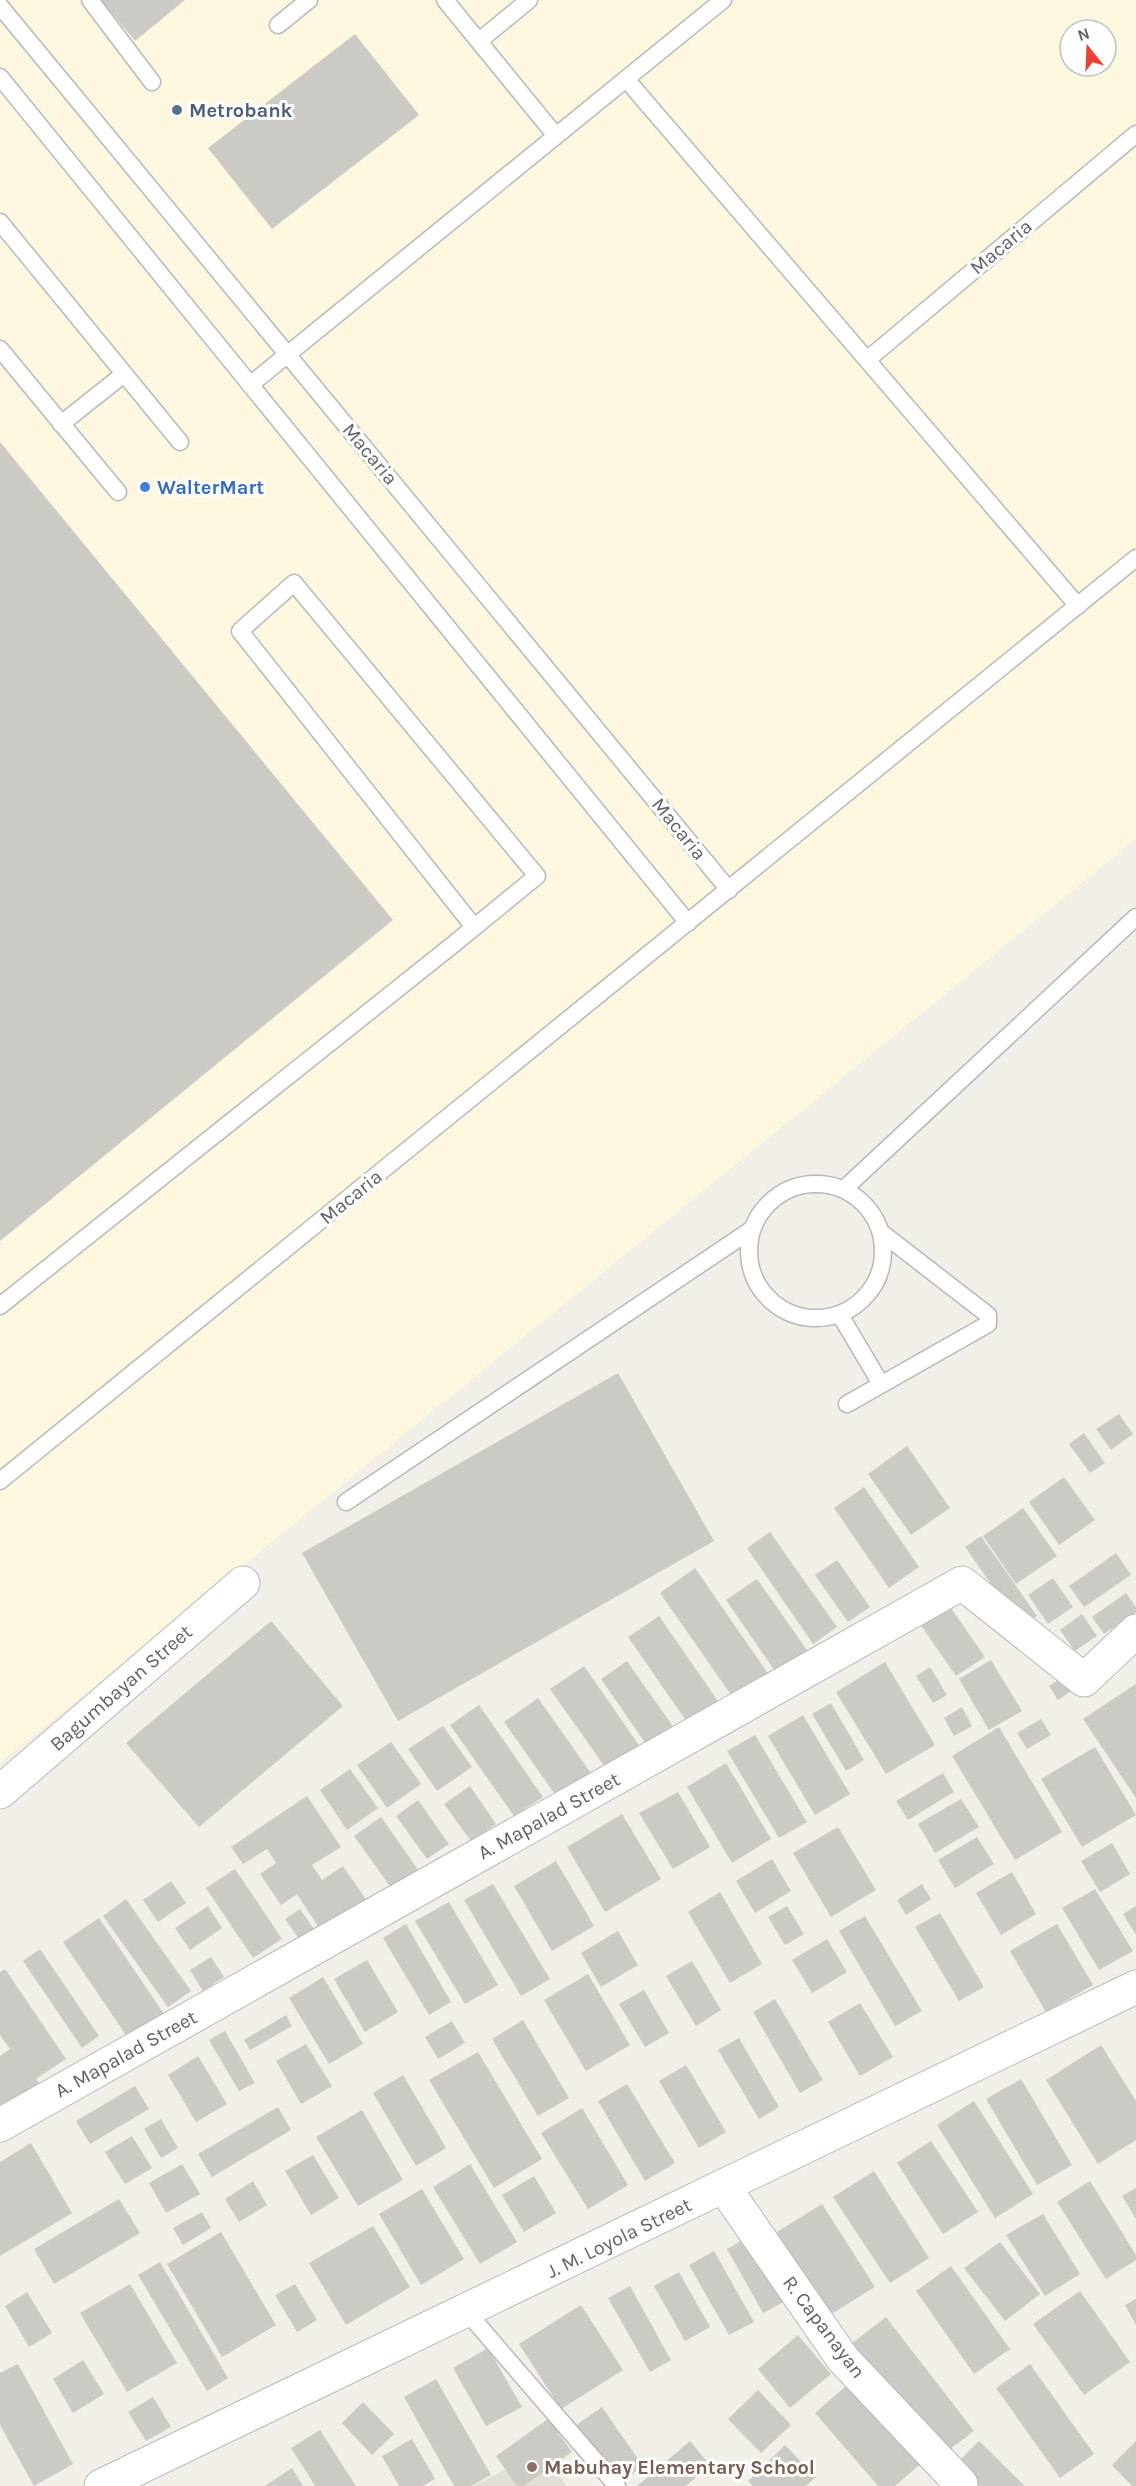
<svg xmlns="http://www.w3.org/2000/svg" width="1136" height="2486" font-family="Karla,sans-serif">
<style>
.commercial{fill:#fef7e0;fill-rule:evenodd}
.education{fill:#e1ded6}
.building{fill:#cccac5}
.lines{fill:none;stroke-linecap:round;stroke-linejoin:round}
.service-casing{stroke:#b5b8bc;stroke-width:19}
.minor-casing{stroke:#b5b8bc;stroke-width:35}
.secondary-casing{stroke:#b6babf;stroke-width:35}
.service{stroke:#fff;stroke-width:16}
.minor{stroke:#fff;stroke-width:33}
.secondary{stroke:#fff;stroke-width:33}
.service-dot{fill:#5c6f8a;stroke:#fff;stroke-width:2}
.shop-dot{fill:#3f7fe0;stroke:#fff;stroke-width:2}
.education-dot{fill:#8d6e63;stroke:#fff;stroke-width:2}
.labels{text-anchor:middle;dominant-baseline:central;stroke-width:6;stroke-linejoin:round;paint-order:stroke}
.service-label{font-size:20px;font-weight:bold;fill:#4e5e75;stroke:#fff;text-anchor:start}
.street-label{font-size:20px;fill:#5f6368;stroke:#fff}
.shop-label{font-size:20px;font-weight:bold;fill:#366cbe;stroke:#fff;text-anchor:start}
.education-label{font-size:20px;font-weight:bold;fill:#785e54;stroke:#fff;text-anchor:start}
</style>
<rect width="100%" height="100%" fill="#f1efe8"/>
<path class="commercial" d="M 0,0 L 1136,0 L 1136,839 L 0,1763 ZM 1070,30 L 1106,30 L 1106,66 L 1070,66 Z"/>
<path class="education" d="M 544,2449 L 566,2486 L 474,2486 Z"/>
<path class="building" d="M 101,0 L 185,0 L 135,41 Z
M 355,34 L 419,115 L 272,229 L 208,148 Z
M 0,442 L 393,920 L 0,1241 Z
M 618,1373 L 714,1541 L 398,1721 L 302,1553 Z
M 1119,1414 L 1133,1434 L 1111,1450 L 1096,1429 Z
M 1084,1433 L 1105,1463 L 1090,1473 L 1069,1444 Z
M 907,1446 L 950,1508 L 911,1535 L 868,1474 Z
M 1064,1477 L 1095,1520 L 1059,1545 L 1029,1502 Z
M 864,1487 L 919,1567 L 889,1588 L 834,1508 Z
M 1023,1508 L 1057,1556 L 1016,1584 L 983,1536 Z
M 770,1532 L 837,1627 L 813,1644 L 747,1548 Z
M 981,1536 L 1037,1616 L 1021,1627 L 965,1547 Z
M 1116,1553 L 1131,1575 L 1084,1607 L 1069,1586 Z
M 837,1560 L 870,1607 L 848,1622 L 815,1575 Z
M 695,1568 L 771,1678 L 736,1702 L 660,1593 Z
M 1053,1578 L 1073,1607 L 1048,1624 L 1028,1595 Z
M 757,1579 L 809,1653 L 777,1674 L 726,1600 Z
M 1126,1593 L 1136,1607 L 1136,1612 L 1104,1634 L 1092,1617 Z
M 946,1601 L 985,1657 L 956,1676 L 918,1621 Z
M 1082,1614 L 1097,1636 L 1075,1651 L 1060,1630 Z
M 659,1616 L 720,1704 L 689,1725 L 628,1637 Z
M 271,1621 L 343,1706 L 199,1827 L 126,1743 Z
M 991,1660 L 1022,1711 L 989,1730 L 959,1679 Z
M 627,1661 L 674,1728 L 648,1747 L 601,1679 Z
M 885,1662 L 935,1745 L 886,1774 L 836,1692 Z
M 584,1666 L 643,1751 L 610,1774 L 550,1689 Z
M 930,1667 L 947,1695 L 933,1703 L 916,1676 Z
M 1067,1674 L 1076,1688 L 1058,1700 L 1049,1686 Z
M 1136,1684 L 1136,1798 L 1083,1719 Z
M 538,1698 L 593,1776 L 559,1800 L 504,1722 Z
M 831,1703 L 864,1760 L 846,1771 L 812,1714 Z
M 479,1705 L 543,1797 L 514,1816 L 450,1725 Z
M 962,1707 L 972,1726 L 954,1736 L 944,1718 Z
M 803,1715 L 850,1794 L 815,1815 L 768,1736 Z
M 1041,1719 L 1051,1735 L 1027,1749 L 1017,1733 Z
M 443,1726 L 472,1767 L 437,1791 L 408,1749 Z
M 999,1727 L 1062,1832 L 1015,1860 L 952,1756 Z
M 755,1735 L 807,1822 L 779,1838 L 727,1751 Z
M 391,1742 L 421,1784 L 387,1808 L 357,1765 Z
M 1095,1747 L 1136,1815 L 1082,1847 L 1041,1779 Z
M 726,1763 L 771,1839 L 732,1863 L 687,1787 Z
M 350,1769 L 378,1808 L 347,1830 L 320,1790 Z
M 943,1773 L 954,1792 L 908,1820 L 896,1801 Z
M 470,1786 L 496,1824 L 471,1841 L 444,1804 Z
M 678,1792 L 710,1847 L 673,1869 L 639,1813 Z
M 307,1796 L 341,1847 L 312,1865 L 322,1880 L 343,1866 L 370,1905 L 345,1921 L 340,1914 L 319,1928 L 297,1894 L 281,1905 L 260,1874 L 276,1863 L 267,1849 L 243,1864 L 231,1847 Z
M 961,1799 L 979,1827 L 935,1853 L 918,1824 Z
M 418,1800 L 449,1844 L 427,1859 L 396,1816 Z
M 622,1814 L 661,1879 L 605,1912 L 567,1847 Z
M 381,1817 L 419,1871 L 392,1889 L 354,1836 Z
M 838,1827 L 876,1890 L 831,1917 L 793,1853 Z
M 977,1837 L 994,1864 L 955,1888 L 938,1860 Z
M 1112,1843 L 1130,1874 L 1100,1892 L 1081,1861 Z
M 772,1859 L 791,1891 L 755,1913 L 736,1881 Z
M 556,1861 L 594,1926 L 552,1951 L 514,1886 Z
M 235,1869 L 282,1939 L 253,1958 L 206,1888 Z
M 1012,1872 L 1036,1914 L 1001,1935 L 976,1893 Z
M 171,1881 L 186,1903 L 158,1922 L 143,1900 Z
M 493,1884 L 550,1979 L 521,1996 L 464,1900 Z
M 922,1884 L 931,1899 L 906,1915 L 897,1900 Z
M 1095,1889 L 1133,1951 L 1099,1970 L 1062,1908 Z
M 720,1892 L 762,1964 L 730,1983 L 688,1912 Z
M 126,1899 L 191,1991 L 168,2007 L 103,1916 Z
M 449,1902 L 498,1985 L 465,2004 L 415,1921 Z
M 208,1906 L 222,1928 L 190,1950 L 175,1928 Z
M 787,1906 L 804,1934 L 785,1945 L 768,1917 Z
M 1136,1906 L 1136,1935 L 1123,1914 Z
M 300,1909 L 314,1929 L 299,1939 L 285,1919 Z
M 940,1913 L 984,1987 L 959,2001 L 915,1927 Z
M 865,1916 L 922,2011 L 895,2026 L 839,1931 Z
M 99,1918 L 164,2014 L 128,2038 L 63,1942 Z
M 406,1924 L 451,2002 L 429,2015 L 383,1938 Z
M 1057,1924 L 1093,1985 L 1046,2012 L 1010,1951 Z
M 618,1931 L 638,1965 L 601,1987 L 581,1953 Z
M 827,1939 L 847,1972 L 812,1993 L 792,1960 Z
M 40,1949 L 99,2036 L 82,2048 L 23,1961 Z
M 211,1957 L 224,1977 L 203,1991 L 190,1970 Z
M 367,1960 L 398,2012 L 365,2032 L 334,1979 Z
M 692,1961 L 721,2010 L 696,2026 L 666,1976 Z
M 5,1969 L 66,2059 L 36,2079 L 42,2087 L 5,2112 L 0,2105 L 0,2056 L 10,2049 L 0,2035 L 0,1972 Z
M 588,1974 L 630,2045 L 586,2071 L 544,2000 Z
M 323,1977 L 363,2044 L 329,2064 L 289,1998 Z
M 644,1990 L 669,2033 L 645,2047 L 619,2004 Z
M 775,1999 L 823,2080 L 800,2093 L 753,2012 Z
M 860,2003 L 893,2057 L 860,2076 L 828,2022 Z
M 286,2015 L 292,2026 L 250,2050 L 244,2040 Z
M 523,2020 L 569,2098 L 538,2116 L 492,2039 Z
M 452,2021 L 465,2043 L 438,2059 L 425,2037 Z
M 225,2031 L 255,2083 L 239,2091 L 209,2040 Z
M 739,2038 L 779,2107 L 759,2119 L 718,2050 Z
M 306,2044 L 332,2086 L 301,2104 L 276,2061 Z
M 1101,2045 L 1136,2101 L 1136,2140 L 1098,2164 L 1046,2080 Z
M 478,2052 L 542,2159 L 494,2188 L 429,2080 Z
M 198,2056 L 227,2104 L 196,2122 L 168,2075 Z
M 686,2065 L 726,2132 L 699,2148 L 659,2081 Z
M 403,2075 L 446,2148 L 416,2166 L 373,2093 Z
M 1021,2079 L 1072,2165 L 1037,2185 L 986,2099 Z
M 627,2084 L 675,2163 L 645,2181 L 598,2101 Z
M 135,2086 L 149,2109 L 90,2144 L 76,2121 Z
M 974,2101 L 1033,2194 L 995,2218 L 937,2125 Z
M 278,2107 L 291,2130 L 212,2177 L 198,2154 Z
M 582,2108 L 628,2185 L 588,2209 L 541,2133 Z
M 362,2110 L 403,2180 L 358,2206 L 316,2137 Z
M 161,2119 L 178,2148 L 161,2158 L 144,2129 Z
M 132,2136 L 152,2168 L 125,2184 L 105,2152 Z
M 931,2141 L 978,2212 L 943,2234 L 897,2163 Z
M 31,2143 L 72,2213 L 0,2256 L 0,2162 Z
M 313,2155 L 339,2198 L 311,2215 L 285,2171 Z
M 182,2164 L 200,2194 L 166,2213 L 149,2183 Z
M 470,2164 L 517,2242 L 480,2264 L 433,2187 Z
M 874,2171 L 929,2258 L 890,2283 L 833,2197 Z
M 534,2176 L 556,2213 L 524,2232 L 502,2195 Z
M 253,2181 L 267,2205 L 239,2222 L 225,2199 Z
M 1090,2181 L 1136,2255 L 1136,2260 L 1106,2279 L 1057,2202 Z
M 1136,2188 L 1136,2219 L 1122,2196 Z
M 422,2189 L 464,2259 L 421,2285 L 379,2214 Z
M 119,2199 L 140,2233 L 54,2284 L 34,2249 Z
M 822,2204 L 875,2287 L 825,2318 L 772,2235 Z
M 202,2212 L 211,2228 L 183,2245 L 173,2228 Z
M 1043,2214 L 1080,2274 L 1045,2296 L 1006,2235 Z
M 373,2226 L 410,2287 L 346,2325 L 309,2263 Z
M 221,2232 L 276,2325 L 222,2357 L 167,2264 Z
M 755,2233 L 791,2298 L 763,2313 L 727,2249 Z
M 1000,2242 L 1040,2294 L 1005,2321 L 964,2268 Z
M 714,2251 L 754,2322 L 729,2335 L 689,2265 Z
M 160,2262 L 228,2378 L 207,2391 L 138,2275 Z
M 951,2266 L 1010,2349 L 974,2374 L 916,2291 Z
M 679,2272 L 710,2327 L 685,2341 L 654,2286 Z
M 130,2284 L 177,2363 L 127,2392 L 80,2313 Z
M 295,2284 L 317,2320 L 297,2332 L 275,2295 Z
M 630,2286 L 671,2360 L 650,2372 L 608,2298 Z
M 1080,2291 L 1130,2362 L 1084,2395 L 1033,2324 Z
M 27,2292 L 52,2333 L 29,2347 L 5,2306 Z
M 1136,2299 L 1136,2325 L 1125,2305 Z
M 581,2305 L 623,2370 L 561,2409 L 519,2344 Z
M 886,2317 L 974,2431 L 938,2458 L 851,2344 Z
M 798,2335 L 831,2374 L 790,2408 L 758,2369 Z
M 488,2348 L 522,2407 L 486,2426 L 453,2368 Z
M 83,2360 L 104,2394 L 73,2413 L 53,2379 Z
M 18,2364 L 73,2464 L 34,2486 L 0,2425 L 0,2373 Z
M 1030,2364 L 1094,2454 L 1060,2478 L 996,2388 Z
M 436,2379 L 491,2475 L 471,2486 L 454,2486 L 404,2397 Z
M 854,2379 L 925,2460 L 895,2486 L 878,2486 L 815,2413 Z
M 758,2390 L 791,2425 L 761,2453 L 728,2419 Z
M 153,2397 L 171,2427 L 146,2441 L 128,2412 Z
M 363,2402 L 394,2434 L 372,2455 L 342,2423 Z
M 602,2407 L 643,2466 L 616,2486 L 572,2428 Z
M 548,2419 L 572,2452 L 524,2486 L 517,2486 L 496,2456 Z
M 320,2430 L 356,2486 L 315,2486 L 291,2448 Z
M 412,2439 L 435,2479 L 423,2486 L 399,2486 L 382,2456 Z
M 690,2441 L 710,2465 L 686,2486 L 637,2486 Z
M 979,2441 L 1025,2486 L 971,2486 L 952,2468 Z
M 1136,2441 L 1136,2486 L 1132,2486 L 1112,2465 Z
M 785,2445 L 816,2477 L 806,2486 L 753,2486 L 748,2481 Z
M 292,2468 L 303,2486 L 265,2486 Z"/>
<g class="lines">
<defs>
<path id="service" d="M 90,0 L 152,82
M 445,0 L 556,136
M 0,6 L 729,890
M 278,25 L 309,0
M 479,41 L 529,0
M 0,77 L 688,923
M 626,79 L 1078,606
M 0,222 L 180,442
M 0,349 L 118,492
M 867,360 L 1136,134
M 250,385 L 723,0
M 61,424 L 124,374
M749 1251a67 67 0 1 1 134 0a67 67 0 1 1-134 0Z
M 844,1189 L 1136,917
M 0,1306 L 455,943 L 537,876 L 294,583 L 240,631 L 474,927
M 840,1315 L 881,1384
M 847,1404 L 988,1324 L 988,1315 L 882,1233
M 0,1481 L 1136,558
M 346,1502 L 751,1230
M 466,2311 L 617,2486"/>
<path id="minor" d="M 0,1792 L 243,1583
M 0,2125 L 962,1583 L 1084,1680 L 1136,1631
M 724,2187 L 843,2359 L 961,2484"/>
<path id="secondary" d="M 101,2486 L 1136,1987"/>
</defs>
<use href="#service" class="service-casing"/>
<use href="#minor" class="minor-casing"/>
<use href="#secondary" class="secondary-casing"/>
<use href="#service" class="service"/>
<use href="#minor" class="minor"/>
<use href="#secondary" class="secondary"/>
</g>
<circle class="service-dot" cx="177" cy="110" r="6"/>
<circle class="shop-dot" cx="145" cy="487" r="6"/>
<circle class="education-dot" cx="532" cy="2467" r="6"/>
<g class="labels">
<g class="service-label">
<text x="189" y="110">Metrobank</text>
</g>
<g class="street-label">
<text transform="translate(1001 247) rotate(-40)">Macaria</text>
<text transform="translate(370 454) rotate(50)">Macaria</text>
<text transform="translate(679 829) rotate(51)">Macaria</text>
<text transform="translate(351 1197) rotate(-39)">Macaria</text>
<text transform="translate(121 1688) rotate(-41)">Bagumbayan Street</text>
<text transform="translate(549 1816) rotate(-29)">A. Mapalad Street</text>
<text transform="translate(126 2054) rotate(-29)">A. Mapalad Street</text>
<text transform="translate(619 2238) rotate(-26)">J. M. Loyola Street</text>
<text transform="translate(824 2327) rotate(53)">R. Capanayan</text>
</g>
<g class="shop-label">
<text x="157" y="487">WalterMart</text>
</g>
<g class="education-label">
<text x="544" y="2467">Mabuhay Elementary School</text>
</g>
</g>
<g transform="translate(1088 48) rotate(342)"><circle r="28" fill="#ffffff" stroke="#bfc1c3" stroke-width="1.5"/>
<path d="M0-4.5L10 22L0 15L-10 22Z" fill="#ea4335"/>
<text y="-9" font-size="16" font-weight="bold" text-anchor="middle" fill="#5f6368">N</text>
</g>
</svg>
